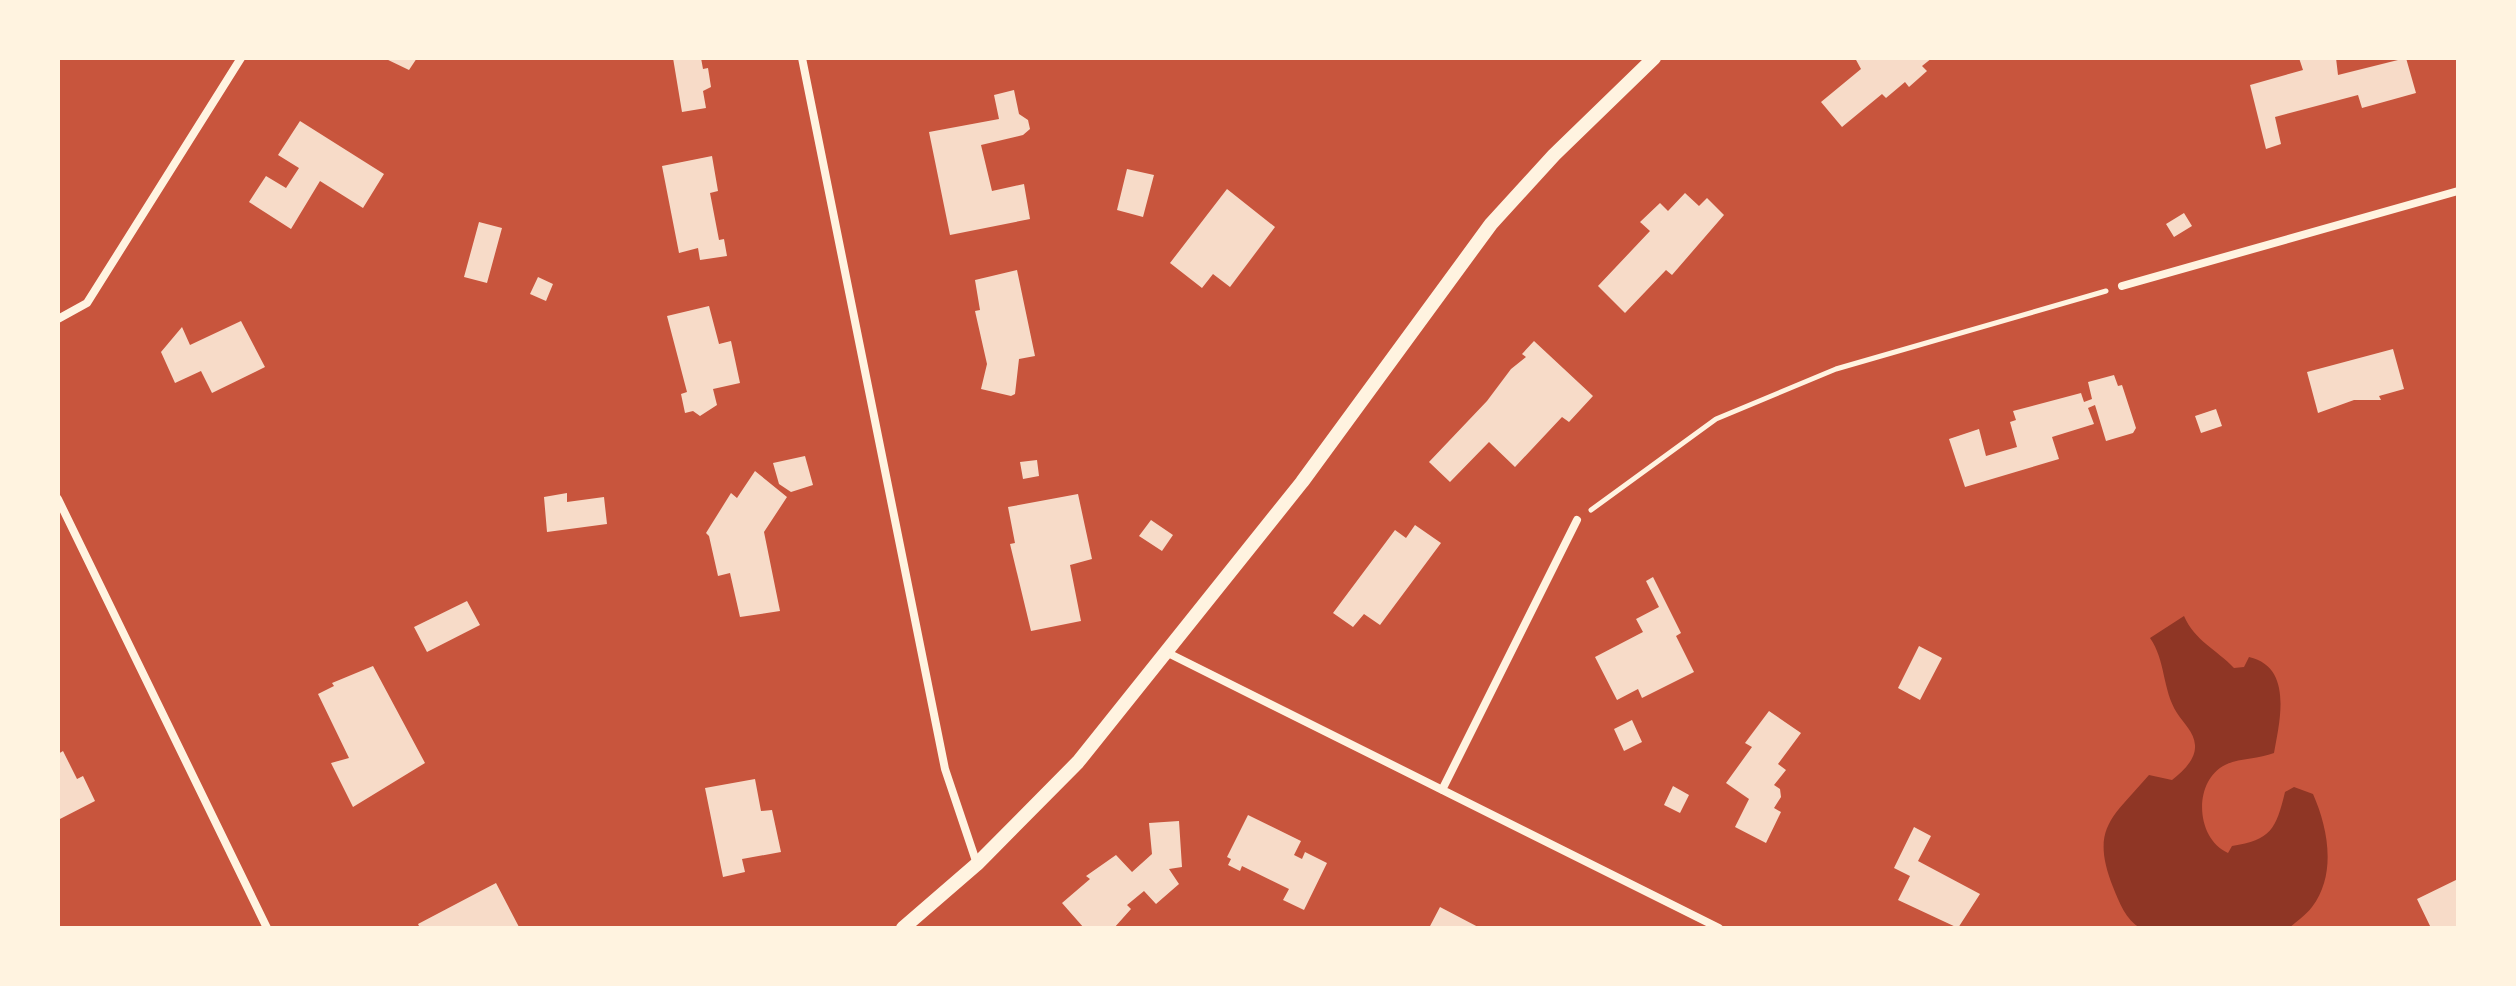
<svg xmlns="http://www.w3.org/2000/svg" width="2516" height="986" font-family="Commissioner,sans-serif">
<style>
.water{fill:#8f3625}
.building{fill:#f7dbc8}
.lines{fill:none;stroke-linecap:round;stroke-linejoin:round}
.path{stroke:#fff3e0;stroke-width:5}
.minor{stroke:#fff3e0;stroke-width:8}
.tertiary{stroke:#fff3e0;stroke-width:14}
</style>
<rect width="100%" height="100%" fill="#c8553d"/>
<path class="water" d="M 2184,616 C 2195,641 2216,649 2234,668 L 2244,667 L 2249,657 C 2293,667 2280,720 2274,753 C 2259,759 2239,758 2225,765 C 2193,781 2195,838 2228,853 L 2232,846 C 2271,840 2276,829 2285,792 L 2294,787 L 2313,794 C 2328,828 2337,874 2312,907 C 2306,915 2296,922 2289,928 L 2140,928 C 2126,920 2119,902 2113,887 C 2090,828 2112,818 2149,775 L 2172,780 C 2182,772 2196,760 2195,745 C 2194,732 2184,724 2177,713 C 2162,689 2166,661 2150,638 Z"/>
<path class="building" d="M 384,58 L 417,58 L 409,70 Z
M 673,58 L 701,58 L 703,69 L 708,68 L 711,87 L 703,91 L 706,108 L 682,112 Z
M 1855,58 L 1932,58 L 1922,66 L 1927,71 L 1909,87 L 1905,82 L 1886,98 L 1882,94 L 1842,127 L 1821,102 L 1861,69 Z
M 2299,58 L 2336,58 L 2338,75 L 2406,58 L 2416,93 L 2362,108 L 2358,95 L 2275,117 L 2281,144 L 2266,149 L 2250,85 L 2303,70 Z
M 1014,90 L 1019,114 L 1028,120 L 1030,129 L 1023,135 L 981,145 L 992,191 L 1024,184 L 1030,219 L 950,235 L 929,132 L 999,119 L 994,95 Z
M 300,121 L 384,174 L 363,208 L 320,181 L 291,229 L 249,202 L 266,176 L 286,188 L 299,168 L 278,155 Z
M 712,156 L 718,191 L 710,193 L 719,240 L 724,239 L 727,256 L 700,260 L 698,248 L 679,253 L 662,166 Z
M 1127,169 L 1154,175 L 1143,217 L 1117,210 Z
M 1227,189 L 1275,227 L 1230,287 L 1213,274 L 1202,288 L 1170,263 Z
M 1685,193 L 1699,206 L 1707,198 L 1724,215 L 1672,275 L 1666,270 L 1625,313 L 1598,286 L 1650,231 L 1640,222 L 1660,203 L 1668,211 Z
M 2184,213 L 2192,226 L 2174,237 L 2166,224 Z
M 479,222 L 502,228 L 487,283 L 464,277 Z
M 1017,270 L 1035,356 L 1019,359 L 1015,394 L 1011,396 L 981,389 L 987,364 L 975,311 L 980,310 L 975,280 Z
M 538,277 L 553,284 L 546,301 L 530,294 Z
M 709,306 L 719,344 L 731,341 L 740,383 L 713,389 L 717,405 L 700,416 L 693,411 L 685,413 L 681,394 L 687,392 L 667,316 Z
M 241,321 L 265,367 L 212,393 L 201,371 L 175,383 L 161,352 L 182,327 L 190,345 Z
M 1534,341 L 1593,396 L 1569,422 L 1562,417 L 1515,467 L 1489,442 L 1450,482 L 1429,462 L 1487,401 L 1511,369 L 1526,357 L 1522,354 Z
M 2393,349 L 2404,389 L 2379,396 L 2381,400 L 2354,400 L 2318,413 L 2307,372 Z
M 2114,375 L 2118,386 L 2122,385 L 2136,428 L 2133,433 L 2106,441 L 2095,405 L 2088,408 L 2094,424 L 2052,437 L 2059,459 L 1965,487 L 1949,439 L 1979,429 L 1986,456 L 2017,447 L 2010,422 L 2016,420 L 2013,411 L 2081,393 L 2084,402 L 2092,399 L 2088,382 Z
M 2216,409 L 2222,426 L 2201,433 L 2195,416 Z
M 805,456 L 813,485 L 791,492 L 779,484 L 773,463 Z
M 1037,460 L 1039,476 L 1023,479 L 1020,462 Z
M 755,471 L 787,497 L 764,532 L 780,611 L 740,617 L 730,573 L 718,576 L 709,536 L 706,533 L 731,493 L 737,498 Z
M 567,493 L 567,502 L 604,497 L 607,524 L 547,532 L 544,497 Z
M 1078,494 L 1092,559 L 1070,565 L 1081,621 L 1031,631 L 1010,544 L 1015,543 L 1008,507 Z
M 1151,520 L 1173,535 L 1162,551 L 1139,536 Z
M 1415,525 L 1441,543 L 1380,625 L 1364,614 L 1353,627 L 1333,613 L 1395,530 L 1406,538 Z
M 1653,577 L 1681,633 L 1676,636 L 1694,672 L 1642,698 L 1638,689 L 1617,700 L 1595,657 L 1643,632 L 1636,619 L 1659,607 L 1646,581 Z
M 467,601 L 480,625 L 427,652 L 414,627 Z
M 1919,646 L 1942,658 L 1920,700 L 1898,688 Z
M 373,666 L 425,763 L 353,807 L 331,763 L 349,758 L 318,694 L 334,686 L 332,683 Z
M 1769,711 L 1801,733 L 1778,764 L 1786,770 L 1774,785 L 1780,789 L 1781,797 L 1774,808 L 1781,812 L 1766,843 L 1735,827 L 1749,799 L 1726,783 L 1752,747 L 1745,743 Z
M 1632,720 L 1642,742 L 1624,751 L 1614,729 Z
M 63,751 L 77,779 L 83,776 L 95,801 L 58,820 L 58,754 Z
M 755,779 L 761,811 L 772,810 L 781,852 L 742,859 L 745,872 L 723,877 L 705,788 Z
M 1673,786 L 1689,795 L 1680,813 L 1664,805 Z
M 1248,815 L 1301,841 L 1294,855 L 1302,859 L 1305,852 L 1327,863 L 1304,910 L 1283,900 L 1289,889 L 1242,866 L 1240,871 L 1228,865 L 1231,859 L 1227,857 Z
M 1179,821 L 1182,867 L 1169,869 L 1179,884 L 1156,904 L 1144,891 L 1127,905 L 1131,909 L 1114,928 L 1084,928 L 1062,903 L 1090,879 L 1086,876 L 1116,855 L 1132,872 L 1152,854 L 1149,823 Z
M 1914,827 L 1931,836 L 1918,861 L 1980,894 L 1958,928 L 1898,900 L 1910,876 L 1894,868 Z
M 2458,879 L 2458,928 L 2431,928 L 2417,899 Z
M 496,883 L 519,927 L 420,928 L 418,924 Z
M 1440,907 L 1480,928 L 1429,928 Z"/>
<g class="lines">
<path class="path" d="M 1591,510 L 1716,419 L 1836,369 L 2106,291"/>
<path class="minor" d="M 802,58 L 945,769 L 977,864
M 2122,286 L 2458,191
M 58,319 L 87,303 L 241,58
M 58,499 L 267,928
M 1168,653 L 1719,928
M 1442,790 L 1577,520"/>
<path class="tertiary" d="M 903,928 L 977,864 L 1078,762 L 1302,482 L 1491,224 L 1554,155 L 1654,58"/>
</g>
<rect width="2516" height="986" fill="none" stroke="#fff3e0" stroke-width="120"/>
</svg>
